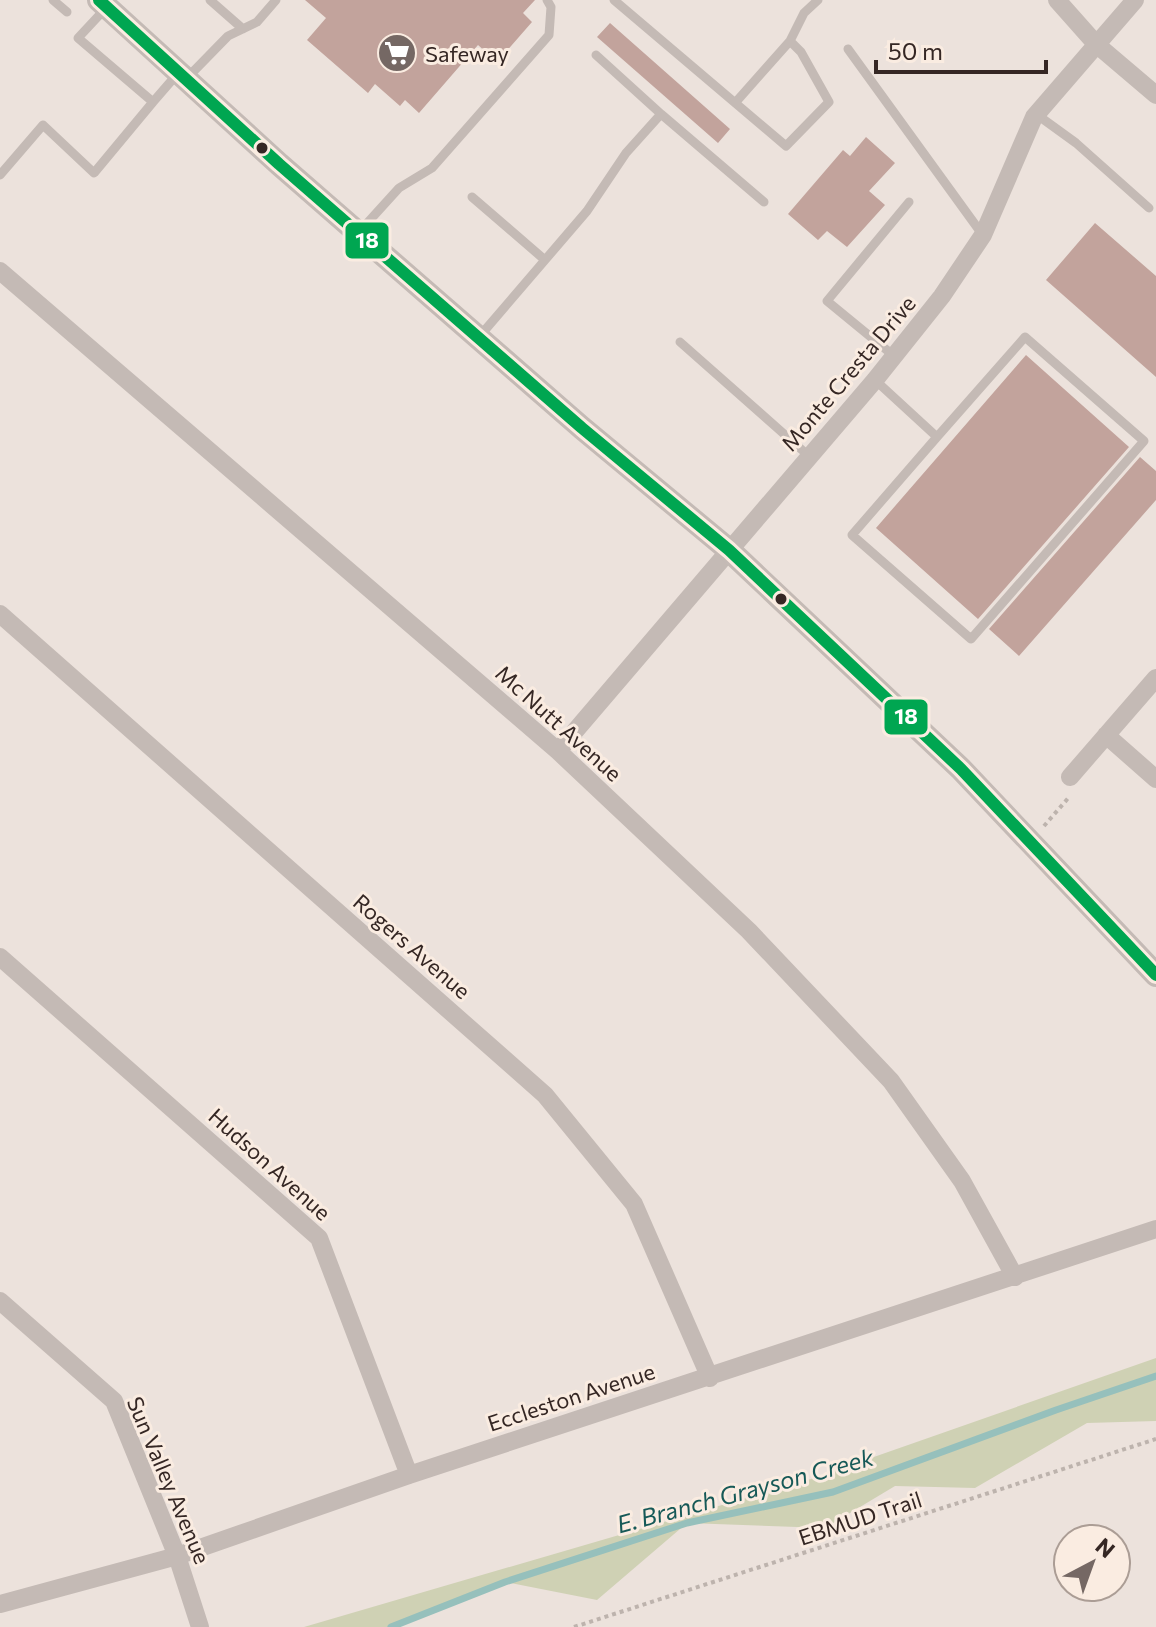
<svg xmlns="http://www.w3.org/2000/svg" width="1156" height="1627" font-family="Commissioner,sans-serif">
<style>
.green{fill:#cfd1b4}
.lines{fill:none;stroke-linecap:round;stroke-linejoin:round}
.stream{stroke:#96c0bc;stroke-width:7}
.building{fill:#c2a39c}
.path{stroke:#bdb3ad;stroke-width:4;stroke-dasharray:4 4;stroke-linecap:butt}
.service{stroke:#c4bab5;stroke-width:9}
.minor{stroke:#c4bab5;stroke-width:18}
.tertiary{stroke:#c4bab5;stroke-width:24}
.bus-1-casing{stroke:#faece1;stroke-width:18}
.bus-1{stroke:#00a651;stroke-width:12}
.bus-dot{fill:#352724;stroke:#faece1;stroke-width:3}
.labels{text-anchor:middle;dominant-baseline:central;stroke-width:6;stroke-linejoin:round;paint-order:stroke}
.poi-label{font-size:22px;fill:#352724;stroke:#faece1;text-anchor:start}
.street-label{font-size:22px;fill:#352724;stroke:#faece1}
.water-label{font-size:24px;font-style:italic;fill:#165957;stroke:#faece1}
.line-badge{stroke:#faece1;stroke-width:3}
.badge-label{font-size:22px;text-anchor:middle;font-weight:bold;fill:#fff}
</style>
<rect width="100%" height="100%" fill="#ece2dc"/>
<path class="green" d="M 1156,1358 L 1156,1421 L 1087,1423 L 975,1488 L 895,1486 L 825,1528 L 687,1523 L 597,1600 L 505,1582 L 391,1627 L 304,1627 L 811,1479 Z"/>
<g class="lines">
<path class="stream" d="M 391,1627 L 505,1582 L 687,1523 L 833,1492 L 1056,1410 L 1156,1376"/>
</g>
<path class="building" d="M 305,0 L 535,0 L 523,13 L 532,22 L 497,62 L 478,45 L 419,113 L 405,100 L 400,106 L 375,84 L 368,93 L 307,40 L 326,18 Z
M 610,23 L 730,129 L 718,143 L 597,37 Z
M 866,137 L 895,163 L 869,191 L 885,205 L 847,247 L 827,231 L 818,240 L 788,214 L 843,150 L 850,156 Z
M 1095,223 L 1156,276 L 1156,377 L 1046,280 Z
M 1026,355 L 1129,447 L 978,619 L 876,528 Z
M 1140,457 L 1156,471 L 1156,500 L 1019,656 L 989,629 Z"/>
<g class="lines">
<path class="path" d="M 1044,826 L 1070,796
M 574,1627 L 1156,1439"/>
<path class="service" d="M 53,0 L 67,12
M 210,0 L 243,29
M 614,0 L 786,146 L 829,102 L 801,52 L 790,41 L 735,103
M 105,9 L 78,38 L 153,102 L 179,72
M 790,41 L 804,13 L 818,0
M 848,49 L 982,234
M 596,55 L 661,114
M 187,78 L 228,36 L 257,22 L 276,0
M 1036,114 L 1076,143 L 1149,208
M 0,175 L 43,125 L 94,173 L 153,102
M 472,197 L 545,260
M 360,231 L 399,188 L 432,168 L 549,35 L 551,7 L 547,0
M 479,337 L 587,211 L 626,153 L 661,114 L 764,202
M 680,342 L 810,457
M 894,356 L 827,301 L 909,202
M 875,380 L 937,437 L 852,535 L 971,639 L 1144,441 L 1025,337 L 937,437"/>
<path class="minor" d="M 1057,0 L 1096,44 L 1156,95
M 0,271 L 558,751 L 749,931 L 891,1081 L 962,1181 L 1015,1277
M 0,614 L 545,1095 L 634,1204 L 710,1378
M 1106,735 L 1156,779
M 558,751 L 875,380 L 942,296 L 983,235 L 1034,117 L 1135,0
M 1070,777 L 1156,678
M 0,957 L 319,1238 L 409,1475
M 0,1301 L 114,1401 L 177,1556 L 200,1627
M 0,1604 L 177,1556 L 409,1475 L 1156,1229"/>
<path class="tertiary" d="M 99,0 L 279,164 L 582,428 L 729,550 L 961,769 L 1156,975"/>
<defs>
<path id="bus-1" d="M 99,0 L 279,164 L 582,428 L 729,550 L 961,769 L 1156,975"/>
</defs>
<use href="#bus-1" class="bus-1-casing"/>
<use href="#bus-1" class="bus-1"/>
</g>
<defs>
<symbol id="supermarket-disc" viewBox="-11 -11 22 22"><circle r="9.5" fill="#756864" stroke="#faece1"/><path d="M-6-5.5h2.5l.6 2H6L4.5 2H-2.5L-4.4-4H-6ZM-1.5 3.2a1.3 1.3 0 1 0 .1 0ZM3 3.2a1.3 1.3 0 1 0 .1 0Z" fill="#fff"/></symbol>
</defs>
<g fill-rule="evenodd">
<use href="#supermarket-disc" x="375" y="31" width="44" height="44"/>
</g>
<g class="bus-dot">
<circle cx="262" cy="148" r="7"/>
<circle cx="781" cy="599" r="7"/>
</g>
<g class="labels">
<g class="poi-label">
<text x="425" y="53">Safeway</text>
</g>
<g class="street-label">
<text transform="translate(848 373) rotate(-50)">Monte Cresta Drive</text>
<text transform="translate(559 723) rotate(42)">Mc Nutt Avenue</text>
<text transform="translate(412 946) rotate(41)">Rogers Avenue</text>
<text transform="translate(270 1164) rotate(42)">Hudson Avenue</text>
<text transform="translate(571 1397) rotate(-18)">Eccleston Avenue</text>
<text transform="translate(169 1480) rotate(67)">Sun Valley Avenue</text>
<text transform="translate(860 1518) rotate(-18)">EBMUD Trail</text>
</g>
<g class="water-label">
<text transform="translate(745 1490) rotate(-15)">E. Branch Grayson Creek</text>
</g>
</g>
<g class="line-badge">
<rect x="344" y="221" width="46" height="39" rx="8" fill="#00a651"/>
<rect x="883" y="698" width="46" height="38" rx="8" fill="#00a651"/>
</g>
<g class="badge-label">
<text x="367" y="248">18</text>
<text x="906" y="724">18</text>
</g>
<g transform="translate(1092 1563) rotate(41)"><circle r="38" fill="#faece1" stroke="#ab9d95" stroke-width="2"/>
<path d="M0-6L14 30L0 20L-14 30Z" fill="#756864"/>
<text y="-12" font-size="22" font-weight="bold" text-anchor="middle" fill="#352724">N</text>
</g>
<path d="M876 60v12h170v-12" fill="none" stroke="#352724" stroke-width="4"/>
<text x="888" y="60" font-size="24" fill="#352724" stroke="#faece1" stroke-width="6" paint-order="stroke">50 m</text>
</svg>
